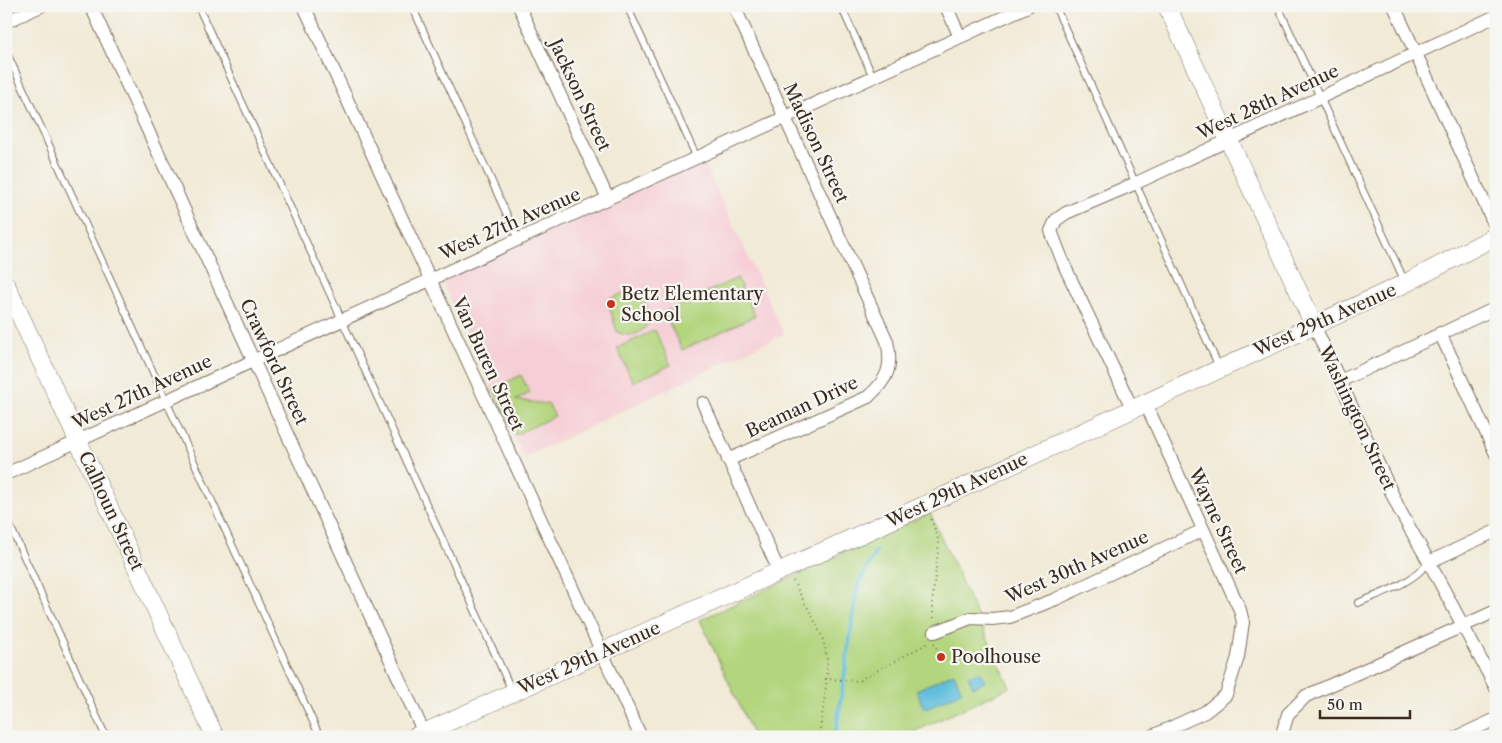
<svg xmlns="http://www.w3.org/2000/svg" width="1502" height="743" font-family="'Libre Caslon Text',serif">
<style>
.built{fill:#f6cfd6}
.green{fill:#b2d57d;stroke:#76804e}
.water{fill:#5ebedc;stroke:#4c747d}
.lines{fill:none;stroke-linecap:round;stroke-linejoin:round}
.stream{stroke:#5ebedc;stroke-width:4}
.lane-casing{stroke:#7b6d5e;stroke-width:8}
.street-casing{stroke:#7b6d5e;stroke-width:14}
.secondary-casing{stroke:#7b6d5e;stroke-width:19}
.path{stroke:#7b6d5e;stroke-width:2;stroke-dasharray:1 4;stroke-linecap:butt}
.lane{stroke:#fff;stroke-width:6}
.street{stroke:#fff;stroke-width:12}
.secondary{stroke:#fff;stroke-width:18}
.poi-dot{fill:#c8321e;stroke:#f6f6f2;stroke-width:2}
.labels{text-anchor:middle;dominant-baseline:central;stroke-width:4.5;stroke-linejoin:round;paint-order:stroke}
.street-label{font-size:18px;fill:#3b2a1e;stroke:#f6f6f2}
.poi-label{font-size:18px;fill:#3b2a1e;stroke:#f6f6f2;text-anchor:start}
</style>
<rect width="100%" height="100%" fill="#f6f6f2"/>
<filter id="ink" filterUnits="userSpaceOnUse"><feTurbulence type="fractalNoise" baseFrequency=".02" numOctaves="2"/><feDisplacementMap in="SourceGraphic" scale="10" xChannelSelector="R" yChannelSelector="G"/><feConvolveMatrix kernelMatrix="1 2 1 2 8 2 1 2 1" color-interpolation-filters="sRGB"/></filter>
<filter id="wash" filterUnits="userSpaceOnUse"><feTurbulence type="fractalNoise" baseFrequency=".0096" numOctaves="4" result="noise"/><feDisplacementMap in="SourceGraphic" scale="20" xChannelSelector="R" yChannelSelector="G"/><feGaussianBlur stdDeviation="1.12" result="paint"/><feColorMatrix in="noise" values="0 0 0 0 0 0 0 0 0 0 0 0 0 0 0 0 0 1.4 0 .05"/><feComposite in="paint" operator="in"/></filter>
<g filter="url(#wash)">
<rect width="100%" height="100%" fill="#f1ead6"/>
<path class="built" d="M 701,156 L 784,334 L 524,458 L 439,275 Z"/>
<path class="green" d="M 737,278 L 755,316 L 682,350 L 664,312 Z
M 621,294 L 642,297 L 648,309 L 648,324 C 639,335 631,338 617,332 L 609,306 L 611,298 Z
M 655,330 L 671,365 L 633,382 L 617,348 Z
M 521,375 L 530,393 L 516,400 L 548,404 L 555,416 L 515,435 L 493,389 Z
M 930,513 L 1010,687 L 903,737 L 754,737 L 700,620 Z"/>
<path class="water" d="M 980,671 L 985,682 L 973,687 L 968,676 Z
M 954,673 L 962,692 L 924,709 L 916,690 Z"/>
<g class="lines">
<path class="stream" d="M 835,737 L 858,584 L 876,551"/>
</g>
</g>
<g filter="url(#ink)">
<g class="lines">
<defs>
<path id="lane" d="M 198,6 L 512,691
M 412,6 L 518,239
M 627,6 L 697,158
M 841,6 L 873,77
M 1055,6 L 1219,367
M 1278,6 L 1405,282
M 6,51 L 320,737
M 6,517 L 106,737
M 1358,603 C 1384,592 1411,584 1429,562"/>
<path id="street" d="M 91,6 L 424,733
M 304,6 L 641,737
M 519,6 L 608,199
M 946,6 L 960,37
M 1394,6 L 1496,228
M 6,22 L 41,6
M 1314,325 L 1400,511 L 1429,562 L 1496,688
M 1440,333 L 1496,454
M 1340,381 L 1496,308
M 1145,402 L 1240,610 L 1243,622 L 1238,657 L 1226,695 L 1205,712 L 1150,737
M 703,403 L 779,571
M 1132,408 L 1065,267 L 1051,231 L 1056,220 L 1066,213 L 1134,184 L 1496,16
M 728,460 L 868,397 C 888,379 893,367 887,341 L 734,6
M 6,474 L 1028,6
M 1429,562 L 1496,531
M 935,632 L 971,618 L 992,619 L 1010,617 L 1056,599 L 1203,530
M 1281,737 L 1288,714 L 1306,696 L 1496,611
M 1457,737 L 1496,719"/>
<path id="secondary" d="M 1167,6 L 1314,325
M 6,285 L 215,737
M 415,737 L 912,511 L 1406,283 L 1496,236"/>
</defs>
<use href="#lane" class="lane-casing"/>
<use href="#street" class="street-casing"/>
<use href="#secondary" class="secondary-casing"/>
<path class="path" d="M 931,519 L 939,542 L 932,603 L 934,620
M 793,581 C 803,601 820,626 825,647 C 831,671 822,712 819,737
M 934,643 L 937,649
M 825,679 L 858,681 L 930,642"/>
<use href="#lane" class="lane"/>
<use href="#street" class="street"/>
<use href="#secondary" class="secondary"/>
</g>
</g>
<g class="poi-dot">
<circle cx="611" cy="304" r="5"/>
<circle cx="941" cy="657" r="5"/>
</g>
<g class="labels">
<g class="street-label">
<text transform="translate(580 95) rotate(65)">Jackson Street</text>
<text transform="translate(1268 102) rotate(-25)">West 28th Avenue</text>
<text transform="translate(816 143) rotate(65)">Madison Street</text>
<text transform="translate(510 224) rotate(-24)">West 27th Avenue</text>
<text transform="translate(1325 320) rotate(-24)">West 29th Avenue</text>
<text transform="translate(274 362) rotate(65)">Crawford Street</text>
<text transform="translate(488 364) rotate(65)">Van Buren Street</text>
<text transform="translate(142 392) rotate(-25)">West 27th Avenue</text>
<text transform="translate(802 407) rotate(-25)">Beaman Drive</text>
<text transform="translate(1357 418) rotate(65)">Washington Street</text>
<text transform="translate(957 490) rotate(-25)">West 29th Avenue</text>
<text transform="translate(111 511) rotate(65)">Calhoun Street</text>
<text transform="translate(1218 521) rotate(65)">Wayne Street</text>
<text transform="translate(1077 567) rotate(-24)">West 30th Avenue</text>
<text transform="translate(589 658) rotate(-24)">West 29th Avenue</text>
</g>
<g class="poi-label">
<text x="621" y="294">Betz Elementary<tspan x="621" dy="21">School</tspan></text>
<text x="951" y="657">Poolhouse</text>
</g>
</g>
<rect width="1502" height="743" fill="none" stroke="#f6f6f2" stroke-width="25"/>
<path d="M1320 710v8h90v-8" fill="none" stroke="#3b2a1e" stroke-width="2.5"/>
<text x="1327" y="710" font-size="15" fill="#3b2a1e" stroke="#f6f6f2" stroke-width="4" paint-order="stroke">50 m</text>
</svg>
